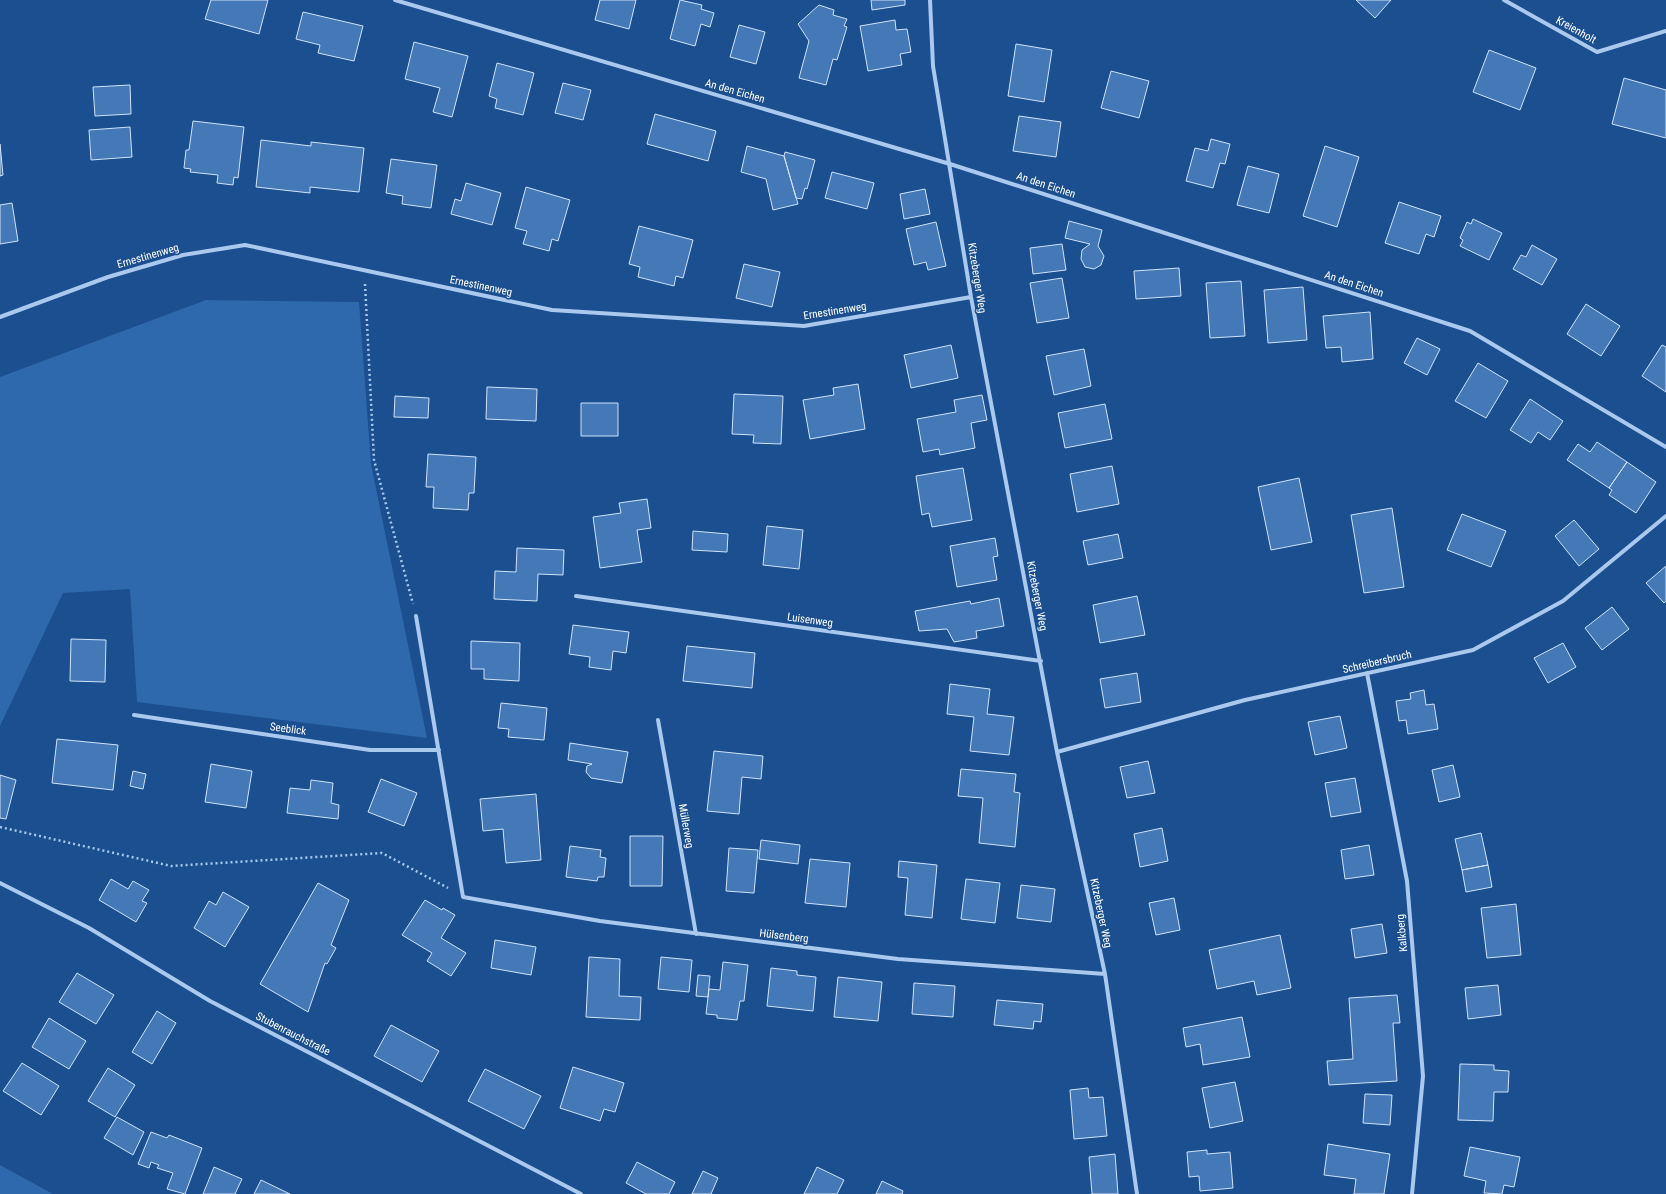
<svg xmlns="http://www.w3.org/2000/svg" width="1666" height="1194" font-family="'Roboto Condensed',sans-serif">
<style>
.green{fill:#2e69ad}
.building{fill:#4478b7;stroke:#cfe3fa}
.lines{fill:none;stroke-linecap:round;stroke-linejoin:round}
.path{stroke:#a9c9ee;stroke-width:2.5;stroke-dasharray:2 3;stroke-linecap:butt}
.street{stroke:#a9c9ee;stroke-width:4}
.labels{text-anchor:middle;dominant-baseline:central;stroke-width:3.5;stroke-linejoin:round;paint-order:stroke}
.street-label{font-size:11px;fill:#fff;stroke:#1b4f8f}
</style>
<rect width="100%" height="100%" fill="#1b4f8f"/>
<path class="green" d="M 206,300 L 359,302 L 371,464 L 427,738 L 137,702 L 130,589 L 63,593 L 0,726 L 0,377 Z
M 0,1165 L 53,1194 L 0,1194 Z"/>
<path class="building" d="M 211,0 L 268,0 L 259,34 L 205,19 Z
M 600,0 L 636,0 L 629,29 L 595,20 Z
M 680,0 L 702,5 L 701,9 L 714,13 L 710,27 L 701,24 L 695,46 L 670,39 Z
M 871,0 L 905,0 L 905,5 L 872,10 Z
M 1356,0 L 1391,0 L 1375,18 Z
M 819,5 L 834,10 L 833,15 L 847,19 L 844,26 L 847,27 L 837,60 L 833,59 L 826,85 L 799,78 L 809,41 L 798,24 Z
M 303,12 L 363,26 L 354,61 L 318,53 L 320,45 L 296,39 Z
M 895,20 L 896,30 L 907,29 L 911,52 L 900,54 L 902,65 L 868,71 L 860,26 Z
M 739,25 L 765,32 L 756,64 L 730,57 Z
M 414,42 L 468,56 L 452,117 L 433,112 L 440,88 L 405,79 Z
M 1016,44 L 1052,50 L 1044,102 L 1008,96 Z
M 1489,50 L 1536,68 L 1520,110 L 1473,92 Z
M 497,63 L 534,73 L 523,115 L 495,108 L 497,99 L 489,96 Z
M 1111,71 L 1149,81 L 1139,118 L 1101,108 Z
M 1624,78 L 1666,90 L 1666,138 L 1612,124 Z
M 563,83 L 591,90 L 583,120 L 555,113 Z
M 130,85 L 131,114 L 95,116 L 93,87 Z
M 655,114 L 716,131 L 708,161 L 647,144 Z
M 1019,116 L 1061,122 L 1056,157 L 1013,151 Z
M 193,121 L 244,127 L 238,178 L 234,177 L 233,185 L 217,183 L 218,175 L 190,172 L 191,169 L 184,168 L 186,150 L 189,150 Z
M 130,127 L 132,157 L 91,160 L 89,130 Z
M 1211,139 L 1230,144 L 1225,164 L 1220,163 L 1213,188 L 1186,181 L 1195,148 L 1208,151 Z
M 261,140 L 311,146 L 311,142 L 364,148 L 359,192 L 310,187 L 310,193 L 256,187 Z
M 0,144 L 3,175 L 0,176 Z
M 747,146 L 784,156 L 798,204 L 773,210 L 766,179 L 741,172 Z
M 1325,146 L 1359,157 L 1337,227 L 1303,216 Z
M 785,152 L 815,160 L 807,189 L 805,188 L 802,199 L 796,198 L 784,156 Z
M 391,159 L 437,165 L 431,208 L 402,204 L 403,196 L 386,193 Z
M 1248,166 L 1279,174 L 1269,213 L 1237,205 Z
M 832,172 L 874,183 L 867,209 L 825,198 Z
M 466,183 L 501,193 L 492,225 L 451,214 L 455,199 L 461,201 Z
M 526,187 L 570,200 L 558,241 L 552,239 L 549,251 L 523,244 L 527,231 L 515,228 Z
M 925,189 L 930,214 L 904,219 L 900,194 Z
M 1399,202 L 1441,216 L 1434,237 L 1426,234 L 1419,254 L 1385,243 Z
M 12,203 L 18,241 L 0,244 L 0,205 Z
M 1473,219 L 1502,233 L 1489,260 L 1460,246 L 1463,240 L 1460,238 L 1467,222 L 1471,224 Z
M 1069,221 L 1102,230 L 1098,246 L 1104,256 L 1101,265 L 1094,269 L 1085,267 L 1081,259 L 1082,250 L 1090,244 L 1065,238 Z
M 936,222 L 946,266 L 928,270 L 926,262 L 914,265 L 906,229 Z
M 639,226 L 693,240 L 683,278 L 676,276 L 674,286 L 638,277 L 640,267 L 629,264 Z
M 1062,244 L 1066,270 L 1033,274 L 1030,248 Z
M 1532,245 L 1557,259 L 1542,285 L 1513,269 L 1521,255 L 1526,257 Z
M 744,264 L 780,272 L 772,307 L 736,298 Z
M 1179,268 L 1181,296 L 1136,299 L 1134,271 Z
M 1062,278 L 1069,318 L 1037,323 L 1030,283 Z
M 1241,281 L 1245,336 L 1210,338 L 1206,283 Z
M 1303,287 L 1307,340 L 1268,343 L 1264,290 Z
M 1586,304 L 1620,326 L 1601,356 L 1567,334 Z
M 1370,312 L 1373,359 L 1342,362 L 1341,347 L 1326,348 L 1323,316 Z
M 1417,338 L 1440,349 L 1427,375 L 1404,363 Z
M 951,345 L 958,378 L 911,388 L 904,355 Z
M 1662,345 L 1666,347 L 1666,392 L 1642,376 Z
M 1084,349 L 1091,386 L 1054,395 L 1046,356 Z
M 1478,363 L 1508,381 L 1486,418 L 1455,401 Z
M 858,384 L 865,429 L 810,439 L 803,400 L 834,395 L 833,388 Z
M 487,387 L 537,389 L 536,421 L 486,419 Z
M 734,394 L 783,396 L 781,444 L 753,443 L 754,435 L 732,434 Z
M 982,395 L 987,420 L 971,423 L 975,448 L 940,455 L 939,449 L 923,452 L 917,419 L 956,412 L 954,400 Z
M 395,396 L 429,398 L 428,418 L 394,417 Z
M 1530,399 L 1563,421 L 1550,440 L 1538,432 L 1531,443 L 1510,430 Z
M 581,403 L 618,403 L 618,436 L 581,436 Z
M 1105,404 L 1112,439 L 1065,448 L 1058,413 Z
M 1597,442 L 1627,462 L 1609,488 L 1567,460 L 1578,444 L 1590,452 Z
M 428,454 L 476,457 L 474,493 L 469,493 L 468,510 L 433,508 L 434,487 L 426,487 Z
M 1627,462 L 1656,482 L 1636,513 L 1609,495 L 1612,490 L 1609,488 Z
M 1112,466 L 1119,504 L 1077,512 L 1070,474 Z
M 963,468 L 972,520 L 932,527 L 929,513 L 922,515 L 916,476 Z
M 1299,478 L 1312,542 L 1271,550 L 1258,487 Z
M 647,499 L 651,528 L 637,530 L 642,562 L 600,568 L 593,517 L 621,513 L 619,503 Z
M 1392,508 L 1404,587 L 1364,593 L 1351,515 Z
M 1462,514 L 1506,531 L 1491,567 L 1447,550 Z
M 1574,520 L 1599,549 L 1579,566 L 1555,536 Z
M 767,526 L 803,530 L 799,569 L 763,565 Z
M 693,531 L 728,534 L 727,552 L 692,550 Z
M 1118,534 L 1123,558 L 1088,565 L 1083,541 Z
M 995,538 L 998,556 L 993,557 L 997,580 L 957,587 L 950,546 Z
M 517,548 L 564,550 L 563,575 L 538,574 L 537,601 L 494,599 L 495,571 L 516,572 Z
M 1666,566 L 1666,601 L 1664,603 L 1646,583 Z
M 1137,596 L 1145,635 L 1100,643 L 1093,605 Z
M 999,598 L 1004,626 L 976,631 L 977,638 L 954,642 L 947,629 L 919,631 L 915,611 L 970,601 L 971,604 Z
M 1612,607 L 1629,629 L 1602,650 L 1585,628 Z
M 573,625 L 629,632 L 626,653 L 613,651 L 611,670 L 589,667 L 590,657 L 569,654 Z
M 71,639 L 106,640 L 105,682 L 70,681 Z
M 471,641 L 520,643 L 519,681 L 484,679 L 484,669 L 471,669 Z
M 1563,643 L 1576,667 L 1548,683 L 1534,658 Z
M 687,646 L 755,653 L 752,688 L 683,681 Z
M 1137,673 L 1141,702 L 1105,708 L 1100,679 Z
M 950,684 L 990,689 L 987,714 L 1014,717 L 1009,755 L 970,751 L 974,717 L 947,714 Z
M 1424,690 L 1426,705 L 1434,704 L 1438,729 L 1408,734 L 1406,720 L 1399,721 L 1396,701 L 1411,699 L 1410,693 Z
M 501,703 L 547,708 L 544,740 L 508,737 L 509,729 L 498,728 Z
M 1340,716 L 1347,748 L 1315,755 L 1308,722 Z
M 57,739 L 118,745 L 113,790 L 52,783 Z
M 570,743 L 628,752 L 622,783 L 591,778 L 586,772 L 587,766 L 592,764 L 568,760 Z
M 714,751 L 763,756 L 761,779 L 742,777 L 739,814 L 707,811 Z
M 1148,761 L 1155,793 L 1127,798 L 1120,767 Z
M 211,764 L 252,771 L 246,808 L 205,802 Z
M 1453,765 L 1460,797 L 1439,802 L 1432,770 Z
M 961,769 L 1016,774 L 1014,792 L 1020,793 L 1015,847 L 979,843 L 983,798 L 958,796 Z
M 133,771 L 146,774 L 143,789 L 130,786 Z
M 0,775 L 16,780 L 6,819 L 0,818 Z
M 1355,778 L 1361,812 L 1331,817 L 1325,783 Z
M 381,779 L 417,793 L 404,826 L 368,812 Z
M 311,780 L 333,783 L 331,803 L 339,805 L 338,819 L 287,813 L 290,788 L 310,790 Z
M 536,794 L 541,860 L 506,863 L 503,829 L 483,831 L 480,799 Z
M 1162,828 L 1168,861 L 1140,867 L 1134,834 Z
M 1481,833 L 1488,865 L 1462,870 L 1455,839 Z
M 630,836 L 663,836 L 662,886 L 630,886 Z
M 761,840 L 800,845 L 798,864 L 759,859 Z
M 1369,845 L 1374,875 L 1345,879 L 1341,850 Z
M 570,846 L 601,850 L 600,857 L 606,858 L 604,877 L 598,877 L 597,881 L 566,877 Z
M 729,848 L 758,850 L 754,893 L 726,891 Z
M 810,859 L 850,863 L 846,907 L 805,903 Z
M 899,861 L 937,865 L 932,918 L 905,915 L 908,878 L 898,877 Z
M 1488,865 L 1492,887 L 1466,892 L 1462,870 Z
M 111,879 L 128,889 L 133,881 L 149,890 L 142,901 L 147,903 L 136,922 L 99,900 Z
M 966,879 L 1000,883 L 995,923 L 961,919 Z
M 318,883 L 349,900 L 331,945 L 336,948 L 327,964 L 325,963 L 308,1012 L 260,984 Z
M 1021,885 L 1055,889 L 1051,922 L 1017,918 Z
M 223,892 L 249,907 L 225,947 L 194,928 L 209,901 L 216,905 Z
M 1174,898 L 1180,930 L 1156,935 L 1149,903 Z
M 425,900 L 442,910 L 443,908 L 455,915 L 441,938 L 466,953 L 451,976 L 427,961 L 432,953 L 402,935 Z
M 1516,904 L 1521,955 L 1487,958 L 1481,908 Z
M 1382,924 L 1387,953 L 1355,958 L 1351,929 Z
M 1280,935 L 1291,988 L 1257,995 L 1254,981 L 1217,989 L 1209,950 Z
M 495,940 L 536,947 L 531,975 L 491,968 Z
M 589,957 L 620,959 L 619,996 L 641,997 L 640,1020 L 586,1017 Z
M 661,957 L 692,960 L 689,992 L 658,989 Z
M 723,962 L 748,965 L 744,1001 L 740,1001 L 737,1020 L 717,1018 L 717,1015 L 706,1014 L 709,989 L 720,990 Z
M 771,968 L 797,971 L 797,975 L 816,977 L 813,1011 L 767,1006 Z
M 77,973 L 114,995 L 96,1024 L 59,1002 Z
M 698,975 L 710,976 L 708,997 L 696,996 Z
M 838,977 L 882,982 L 878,1021 L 834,1017 Z
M 914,983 L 955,986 L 953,1017 L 912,1014 Z
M 1498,985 L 1501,1015 L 1468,1019 L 1465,988 Z
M 1397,995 L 1400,1023 L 1393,1023 L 1397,1081 L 1329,1085 L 1327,1061 L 1353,1059 L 1349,998 Z
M 997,1000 L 1043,1004 L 1041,1022 L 1034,1021 L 1033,1029 L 994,1025 Z
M 157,1011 L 176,1023 L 152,1064 L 132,1052 Z
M 1242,1017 L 1250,1057 L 1203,1065 L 1200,1044 L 1186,1047 L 1183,1028 Z
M 49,1018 L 86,1041 L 69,1069 L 32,1047 Z
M 391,1025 L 439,1051 L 422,1082 L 374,1056 Z
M 22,1063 L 59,1086 L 41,1115 L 3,1091 Z
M 1460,1064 L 1494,1065 L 1494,1070 L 1509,1071 L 1508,1092 L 1494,1092 L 1493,1121 L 1458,1120 Z
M 573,1067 L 624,1083 L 615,1112 L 604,1109 L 600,1121 L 560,1108 Z
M 108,1068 L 135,1085 L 115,1117 L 88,1101 Z
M 485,1069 L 541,1096 L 524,1129 L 468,1101 Z
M 1235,1082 L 1243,1121 L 1210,1128 L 1202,1088 Z
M 1088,1088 L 1089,1098 L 1103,1097 L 1107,1136 L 1074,1139 L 1070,1090 Z
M 1365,1094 L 1392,1095 L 1390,1125 L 1363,1123 Z
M 117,1117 L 144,1132 L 133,1155 L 104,1138 Z
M 151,1132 L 167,1138 L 169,1135 L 202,1148 L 185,1194 L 167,1189 L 173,1173 L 157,1168 L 159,1165 L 151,1162 L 149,1168 L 138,1164 Z
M 1328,1144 L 1390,1154 L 1384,1194 L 1354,1194 L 1356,1179 L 1324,1175 Z
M 1470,1147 L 1520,1157 L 1514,1187 L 1504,1185 L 1502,1194 L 1484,1193 L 1486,1181 L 1464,1176 Z
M 1207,1150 L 1207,1154 L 1230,1152 L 1233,1188 L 1200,1191 L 1199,1176 L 1189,1177 L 1187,1152 Z
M 1115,1154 L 1118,1194 L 1092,1194 L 1089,1157 Z
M 637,1162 L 675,1182 L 669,1194 L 646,1194 L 626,1183 Z
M 214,1167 L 242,1179 L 235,1194 L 203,1194 Z
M 817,1167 L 844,1180 L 837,1194 L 804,1194 Z
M 703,1171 L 718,1178 L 711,1194 L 692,1194 Z
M 261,1180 L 290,1194 L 254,1194 Z
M 882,1181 L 903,1191 L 902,1194 L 876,1194 Z"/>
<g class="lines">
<path class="path" d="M 365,284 L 374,460 L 413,604
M 0,827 L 171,866 L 382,853 L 448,888"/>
<path class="street" d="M 395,0 L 950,164 L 1470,331 L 1666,447
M 930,0 L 933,66 L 971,297 L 1057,752 L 1105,974 L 1137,1194
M 1504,0 L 1597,52 L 1666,31
M 0,317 L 108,277 L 183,255 L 245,245 L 552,310 L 804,326 L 971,297
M 576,596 L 1041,661
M 416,616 L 463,897 L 600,921 L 898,959 L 1105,974
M 1367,673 L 1407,881 L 1423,1076 L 1412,1194
M 134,715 L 370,750 L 439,750
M 658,720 L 696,934
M 1057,752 L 1245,700 L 1473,650 L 1563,601 L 1666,516
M 0,883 L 89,928 L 210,1001 L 581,1194"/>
</g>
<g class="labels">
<g class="street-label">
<text transform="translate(1576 30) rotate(29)">Kreienholt</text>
<text transform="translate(735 91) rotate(16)">An den Eichen</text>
<text transform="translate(1046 185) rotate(18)">An den Eichen</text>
<text transform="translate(148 256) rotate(-16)">Ernestinenweg</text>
<text transform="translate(977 278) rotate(81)">Kitzeberger Weg</text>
<text transform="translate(1354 284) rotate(18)">An den Eichen</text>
<text transform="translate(481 286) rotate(12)">Ernestinenweg</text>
<text transform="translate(835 311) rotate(-9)">Ernestinenweg</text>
<text transform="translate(1037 596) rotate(79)">Kitzeberger Weg</text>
<text transform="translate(810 620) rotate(8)">Luisenweg</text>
<text transform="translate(1377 662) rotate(-13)">Schreibersbruch</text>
<text transform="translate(288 729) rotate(8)">Seeblick</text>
<text transform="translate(686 826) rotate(80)">Müllerweg</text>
<text transform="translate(1101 913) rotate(78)">Kitzeberger Weg</text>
<text transform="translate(1402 933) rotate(-95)">Kalkberg</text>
<text transform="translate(784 936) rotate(7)">Hülsenberg</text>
<text transform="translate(293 1034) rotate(27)">Stubenrauchstraße</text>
</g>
</g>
</svg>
